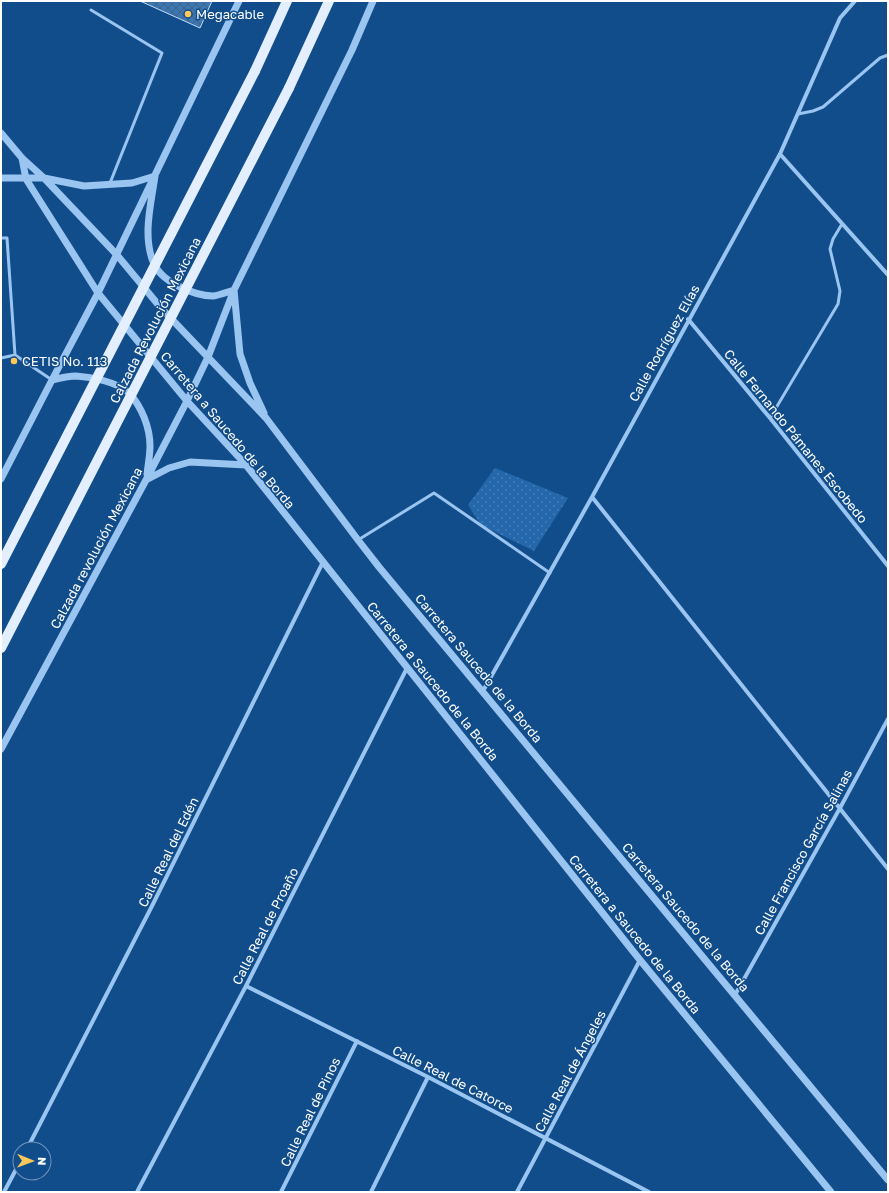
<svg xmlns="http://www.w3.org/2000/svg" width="889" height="1193" font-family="'Golos Text',sans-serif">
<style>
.park{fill:url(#park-dots)}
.building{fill:url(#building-cross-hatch);stroke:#c0defc}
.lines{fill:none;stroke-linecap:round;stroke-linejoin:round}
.service{stroke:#9ac5f1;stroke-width:3}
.minor{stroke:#9ac5f1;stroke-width:4}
.tertiary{stroke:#9ac5f1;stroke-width:7}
.primary{stroke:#e3efff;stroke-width:10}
.primary-bridge{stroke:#e3efff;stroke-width:10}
.poi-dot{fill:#ffc859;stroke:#124d8b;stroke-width:1.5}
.labels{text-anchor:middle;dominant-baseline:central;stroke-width:3;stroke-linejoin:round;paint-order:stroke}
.poi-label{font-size:13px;fill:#fff;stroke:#124d8b;text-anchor:start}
.street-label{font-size:13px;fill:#fff;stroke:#124d8b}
</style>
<defs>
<pattern id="park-dots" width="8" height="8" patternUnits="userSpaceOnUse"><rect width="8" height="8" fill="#2467aa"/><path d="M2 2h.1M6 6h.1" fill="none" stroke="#457eb7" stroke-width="1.8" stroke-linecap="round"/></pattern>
<pattern id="building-cross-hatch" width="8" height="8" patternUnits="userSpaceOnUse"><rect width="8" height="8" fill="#3b77b4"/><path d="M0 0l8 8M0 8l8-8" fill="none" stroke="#446280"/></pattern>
</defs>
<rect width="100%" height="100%" fill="#124d8b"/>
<path class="park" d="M 495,468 L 568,498 L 534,551 L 481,525 L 468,505 Z"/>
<path class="building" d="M 140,1 L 212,1 L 200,28 Z"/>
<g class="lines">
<path class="service" d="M 91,10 L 162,53 L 110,183
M 798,114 L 813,111 L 823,107 L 880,58 L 888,55
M 1,238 L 7,238 L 15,355
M 1,358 L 15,355 L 52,380
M 770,418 L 838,304 L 840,291 L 830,249 L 833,239 L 842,224
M 358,540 L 434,493 L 550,573"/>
<path class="minor" d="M 780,154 L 888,275
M 688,319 L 770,418 L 888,566
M 592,497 L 888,869
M 483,691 L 592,497 L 780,154 L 840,18 L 855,1
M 246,986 L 428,1077 L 649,1192
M 735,995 L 840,808 L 888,719
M 27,1149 L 152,906 L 323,562
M 4,1192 L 20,1162
M 137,1192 L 246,986 L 407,668
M 281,1192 L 357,1041
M 371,1192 L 428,1077
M 517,1192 L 640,960"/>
<path class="tertiary" d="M 1,133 L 22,158 L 44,178 L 117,255 L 161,308 L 266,418 L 358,540 L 379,567 L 888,1180
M 22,158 L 26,179 L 98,293 L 187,401 L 246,465 L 640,960 L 831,1192
M 1,178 L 44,178 L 84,186 L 132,183 L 155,176 C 151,204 142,237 154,264 C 158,273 169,282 178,286 C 188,291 201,296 213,296 C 220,295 227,292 234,290 L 240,354 L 250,383 L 264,413
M 52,380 C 60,378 68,376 76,376 C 91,377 118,382 129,393 C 142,407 150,428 150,446 C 150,455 148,465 147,474
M 1,479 L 52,380 L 98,293 L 239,1
M 146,480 L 169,468 L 190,462 L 246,465
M 1,749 L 146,480 L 187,401 L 208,357 L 234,290 L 352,50 L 373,1"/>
<path class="primary" d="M 255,71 L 287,1
M 289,88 L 329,1"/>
<path class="primary-bridge" d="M 1,564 L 255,71
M 1,648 L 289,88"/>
</g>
<g class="poi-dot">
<circle cx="188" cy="14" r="4"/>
<circle cx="14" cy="361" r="4"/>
</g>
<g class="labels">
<g class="poi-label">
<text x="196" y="14">Megacable</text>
<text x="22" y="361">CETIS No. 113</text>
</g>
<g class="street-label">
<text transform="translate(155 320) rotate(-63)">Calzada Revolución Mexicana</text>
<text transform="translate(664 343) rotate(-61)">Calle Rodríguez Elías</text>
<text transform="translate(228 430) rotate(50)">Carretera a Saucedo de la Borda</text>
<text transform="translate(796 436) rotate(51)">Calle Fernando Pámanes Escobedo</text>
<text transform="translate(96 548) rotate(-62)">Calzada revolución Mexicana</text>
<text transform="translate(479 668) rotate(50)">Carretera Saucedo de la Borda</text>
<text transform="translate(433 681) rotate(51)">Carretera a Saucedo de la Borda</text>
<text transform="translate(168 852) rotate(-64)">Calle Real del Edén</text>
<text transform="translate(803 852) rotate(-61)">Calle Francisco García Salinas</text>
<text transform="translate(686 917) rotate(50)">Carretera Saucedo de la Borda</text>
<text transform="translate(265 926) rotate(-63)">Calle Real de Proaño</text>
<text transform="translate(635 934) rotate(51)">Carretera a Saucedo de la Borda</text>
<text transform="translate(570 1071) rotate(-62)">Calle Real de Ángeles</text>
<text transform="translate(453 1079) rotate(27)">Calle Real de Catorce</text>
<text transform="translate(310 1112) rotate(-64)">Calle Real de Pinos</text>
</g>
</g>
<rect width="889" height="1193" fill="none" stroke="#ffffff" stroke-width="4"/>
<g transform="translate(32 1161) rotate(91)"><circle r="19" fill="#124d8b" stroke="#7194b9"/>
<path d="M0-3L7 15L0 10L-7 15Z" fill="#ffc859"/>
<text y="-6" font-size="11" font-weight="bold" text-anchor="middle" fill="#ffffff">N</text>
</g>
</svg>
